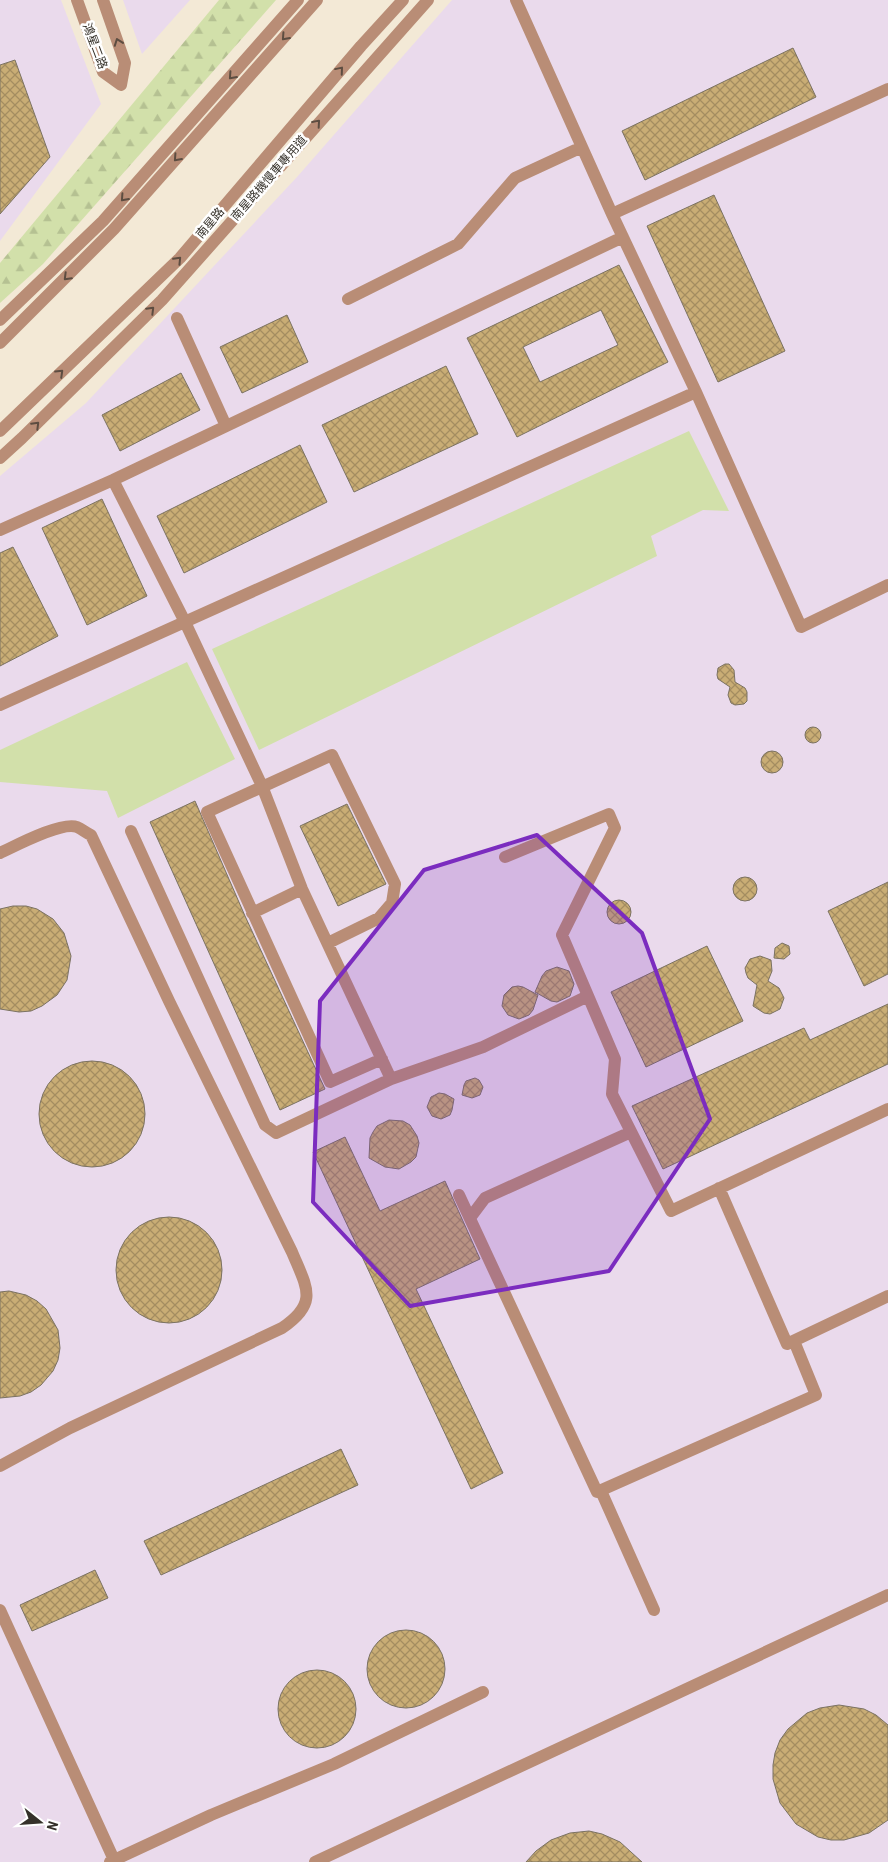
<svg xmlns="http://www.w3.org/2000/svg" width="888" height="1862" font-family="'Roboto Condensed','Noto Sans TC',sans-serif">
<style>
.industrial{fill:#eadaec}
.forest{fill:url(#forest-firs)}
.park{fill:#d2e0aa}
.building{fill:url(#building-cross-hatch);stroke:#7b7262;fill-rule:evenodd}
.lines{fill:none;stroke-linecap:round;stroke-linejoin:round}
.minor{stroke:#b98d76;stroke-width:12}
.oneway{stroke:#5d4d41}
.marked{fill:#7b2cbf;fill-opacity:0.2;stroke:#7b2cbf;stroke-width:4;stroke-linejoin:round}
.labels{text-anchor:middle;dominant-baseline:central;stroke-width:5;stroke-linejoin:round;paint-order:stroke}
.street-label{font-size:12px;fill:#35312a;stroke:#fff}
</style>
<defs>
<pattern id="forest-firs" width="22" height="20" patternUnits="userSpaceOnUse" patternTransform="scale(1.25)"><rect width="22" height="20" fill="#d2e0aa"/><path d="M5 1l3.5 6h-7zM16 11l3.5 6h-7z" fill="#b5c192"/></pattern>
<pattern id="building-cross-hatch" width="8" height="8" patternUnits="userSpaceOnUse" patternTransform="scale(1.25)"><rect width="8" height="8" fill="#c9ad75"/><path d="M0 0l8 8M0 8l8-8" fill="none" stroke="#a48d60"/></pattern>
</defs>
<rect width="100%" height="100%" fill="#f3e9d6"/>
<path class="industrial" d="M 0,0 L 61,0 L 101,104 L 0,241 Z
M 123,0 L 190,0 L 142,54 Z
M 452,0 L 888,0 L 888,1862 L 0,1862 L 0,476 L 86,403 L 297,177 Z"/>
<path class="forest" d="M 219,0 L 276,0 L 43,264 L 0,303 L 0,263 Z"/>
<path class="park" d="M 689,431 L 729,511 L 703,510 L 651,536 L 657,556 L 259,750 L 212,649 Z
M 187,662 L 235,759 L 118,818 L 107,791 L 0,782 L 0,750 Z"/>
<path class="building" d="M 793,48 L 816,97 L 645,180 L 622,131 Z
M 15,60 L 50,157 L 0,214 L 0,65 Z
M 714,195 L 785,351 L 718,382 L 647,226 Z
M 619,265 L 668,362 L 517,437 L 467,338 ZM 601,310 L 618,345 L 540,382 L 523,347 Z
M 287,315 L 308,362 L 242,393 L 220,347 Z
M 446,366 L 478,434 L 354,492 L 322,425 Z
M 181,373 L 200,410 L 120,451 L 102,415 Z
M 300,445 L 327,502 L 184,573 L 157,516 Z
M 102,499 L 147,596 L 87,625 L 42,528 Z
M 13,547 L 58,636 L 0,666 L 0,553 Z
M 725,664 L 729,664 L 734,670 L 735,682 L 745,688 L 747,692 L 747,701 L 744,704 L 735,705 L 731,703 L 728,695 L 730,687 L 718,679 L 717,675 L 718,668 Z
M805 735a8 8 0 1 1 16 0a8 8 0 1 1-16 0Z
M761 762a11 11 0 1 1 22 0a11 11 0 1 1-22 0Z
M 195,801 L 245,916 L 325,1089 L 280,1110 L 150,822 Z
M 347,804 L 386,884 L 338,906 L 300,826 Z
M733 889a12 12 0 1 1 24 0a12 12 0 1 1-24 0Z
M 888,882 L 888,974 L 864,986 L 828,911 Z
M607 912a12 12 0 1 1 24 0a12 12 0 1 1-24 0Z
M 13,906 L 26,906 L 37,909 L 53,919 L 64,933 L 71,956 L 67,980 L 57,995 L 42,1006 L 31,1011 L 19,1012 L 0,1009 L 0,909 Z
M 782,943 L 789,946 L 790,954 L 784,959 L 774,958 L 775,948 Z
M 707,946 L 743,1021 L 646,1067 L 611,992 Z
M 760,956 L 771,960 L 772,971 L 768,981 L 779,988 L 784,998 L 780,1009 L 770,1014 L 764,1013 L 753,1006 L 757,985 L 748,978 L 746,973 L 745,968 L 750,959 Z
M 557,967 L 569,971 L 574,984 L 570,996 L 557,1002 L 551,1001 L 535,992 L 542,976 L 546,971 Z
M 518,986 L 523,987 L 538,995 L 533,1010 L 529,1015 L 519,1019 L 508,1015 L 502,1006 L 504,995 L 512,987 Z
M 888,1004 L 888,1064 L 663,1169 L 632,1106 L 804,1028 L 810,1040 Z
M39 1114a53 53 0 1 1 106 0a53 53 0 1 1-106 0Z
M 475,1078 L 479,1080 L 483,1087 L 480,1095 L 472,1098 L 462,1095 L 464,1085 L 466,1081 Z
M 439,1093 L 445,1094 L 454,1099 L 452,1110 L 450,1115 L 441,1119 L 432,1116 L 427,1107 L 431,1097 Z
M 389,1120 L 403,1121 L 410,1125 L 417,1136 L 419,1143 L 416,1157 L 411,1162 L 399,1169 L 385,1167 L 369,1158 L 370,1138 L 373,1132 L 377,1126 Z
M 345,1137 L 380,1211 L 445,1181 L 480,1259 L 416,1289 L 503,1473 L 471,1489 L 313,1152 Z
M116 1270a53 53 0 1 1 106 0a53 53 0 1 1-106 0Z
M 9,1291 L 26,1295 L 37,1301 L 46,1309 L 58,1330 L 60,1348 L 58,1360 L 53,1371 L 41,1385 L 31,1392 L 20,1396 L 0,1398 L 0,1292 Z
M 341,1449 L 358,1485 L 161,1575 L 144,1541 Z
M 95,1570 L 108,1598 L 32,1631 L 20,1605 Z
M367 1669a39 39 0 1 1 78 0a39 39 0 1 1-78 0Z
M278 1709a39 39 0 1 1 78 0a39 39 0 1 1-78 0Z
M 839,1705 L 864,1709 L 876,1715 L 888,1725 L 888,1820 L 869,1833 L 844,1840 L 831,1840 L 818,1837 L 796,1824 L 780,1803 L 773,1779 L 773,1765 L 775,1753 L 780,1740 L 788,1729 L 807,1713 L 820,1708 Z
M 589,1831 L 602,1834 L 620,1842 L 642,1862 L 526,1862 L 536,1851 L 551,1840 L 570,1833 Z"/>
<g class="lines">
<path class="minor" d="M 77,0 L 103,72 L 121,85 L 125,63 L 103,0
M 516,0 L 612,214 L 696,392 L 801,627 L 888,585
M 612,214 L 888,89
M 348,299 L 458,244 L 515,178 L 582,147
M 177,318 L 226,426
M 0,320 L 103,221 L 298,0
M 0,343 L 114,229 L 317,0
M 0,431 L 180,258 L 361,46 L 403,0
M 0,458 L 22,438 L 162,300 L 428,0
M 113,480 L 185,622 L 262,786 L 302,889 L 391,1079
M 0,530 L 113,480 L 623,237
M 0,705 L 696,392
M 131,831 L 265,1125 L 276,1133 L 391,1079 L 483,1047 L 588,996
M 0,853 C 15,846 62,821 77,827 C 82,829 86,833 91,835 L 169,1001 L 292,1252 C 307,1288 319,1303 282,1328 L 70,1428 L 0,1466
M 505,857 L 609,814 L 615,828 L 562,935 L 615,1059 L 612,1094 L 671,1211 L 888,1109
M 252,913 L 302,889
M 328,943 L 379,918 L 392,903 L 395,884 L 332,755 L 207,812 L 330,1082 L 382,1059
M 719,1188 L 787,1344 L 888,1296
M 459,1195 L 597,1492 L 816,1395 L 794,1341
M 470,1218 L 485,1198 L 631,1132
M 601,1491 L 654,1610
M 0,1610 L 115,1862
M 110,1862 L 211,1815 L 334,1764 L 483,1692
M 315,1862 L 888,1595"/>
</g>
<defs><path id="oneway-chevron" d="M-2-3.5L2.5 0L-2 3.5" fill="none" stroke-width="1.6" stroke-linecap="round" stroke-linejoin="round" transform="scale(1.25)"/></defs>
<g class="oneway">
<use href="#oneway-chevron" transform="translate(285 37) rotate(132)"/>
<use href="#oneway-chevron" transform="translate(118 42) rotate(-110)"/>
<use href="#oneway-chevron" transform="translate(340 70) rotate(-50)"/>
<use href="#oneway-chevron" transform="translate(232 76) rotate(132)"/>
<use href="#oneway-chevron" transform="translate(317 123) rotate(-49)"/>
<use href="#oneway-chevron" transform="translate(177 158) rotate(132)"/>
<use href="#oneway-chevron" transform="translate(124 198) rotate(132)"/>
<use href="#oneway-chevron" transform="translate(178 260) rotate(-46)"/>
<use href="#oneway-chevron" transform="translate(67 277) rotate(135)"/>
<use href="#oneway-chevron" transform="translate(151 310) rotate(-45)"/>
<use href="#oneway-chevron" transform="translate(60 373) rotate(-44)"/>
<use href="#oneway-chevron" transform="translate(36 425) rotate(-45)"/>
</g>
<path class="marked" d="M 537,835 L 642,933 L 710,1119 L 609,1271 L 410,1306 L 313,1202 L 320,1001 L 424,870 Z"/>
<g class="labels">
<g class="street-label">
<text transform="translate(95 46) rotate(69)">鴻星二路</text>
<text transform="translate(269 178) rotate(-49)">南星路機慢車專用道</text>
<text transform="translate(210 223) rotate(-50)">南星路</text>
</g>
</g>
<g transform="translate(40 1822) rotate(107)" stroke="#ffffff" stroke-width="4" paint-order="stroke">
<path d="M0-4L9 19L0 12L-9 19Z" fill="#35312a"/>
<text y="-8" font-size="14" font-weight="bold" text-anchor="middle" fill="#35312a">N</text>
</g>
</svg>
